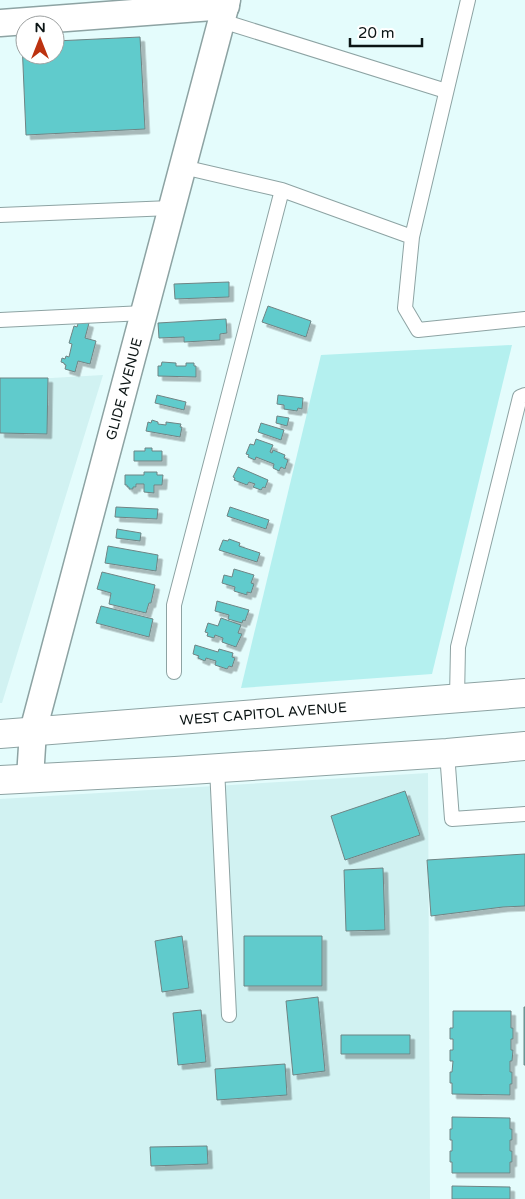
<svg xmlns="http://www.w3.org/2000/svg" width="525" height="1199" font-family="'Varela Round',sans-serif">
<style>
.built{fill:#d1f2f2}
.green{fill:#b4f0ef}
.building{fill:#60cbcc;stroke:#6f8484;filter:url(#shadow)}
.lines{fill:none;stroke-linecap:round;stroke-linejoin:round}
.service-casing{stroke:#8da3a3;stroke-width:16}
.minor-casing{stroke:#8da3a3;stroke-width:29}
.secondary-casing{stroke:#8da3a3;stroke-width:30}
.service{stroke:#fff;stroke-width:14}
.minor{stroke:#fff;stroke-width:26}
.secondary{stroke:#fff;stroke-width:28}
.labels{text-anchor:middle;dominant-baseline:central;stroke-width:4;stroke-linejoin:round;paint-order:stroke}
.street-label{font-size:14px;fill:#0b1414;stroke:#fff}
</style>
<defs>
<filter id="shadow"><feDropShadow dx="4.5" dy="4.5" stdDeviation="0" flood-color="#0004"/></filter>
</defs>
<rect width="100%" height="100%" fill="#e4fcfc"/>
<path class="built" d="M 103,375 L 2,703 L 0,703 L 0,381 Z
M 428,773 L 430,1199 L 0,1199 L 0,799 Z"/>
<path class="green" d="M 512,345 L 432,674 L 241,688 L 321,355 Z"/>
<path class="building" d="M 140,37 L 145,129 L 26,135 L 22,42 L 25,42 L 25,55 L 55,55 L 55,41 Z
M 229,282 L 229,297 L 175,299 L 174,284 Z
M 268,306 L 311,321 L 306,337 L 262,322 Z
M 226,319 L 227,333 L 220,334 L 220,340 L 184,342 L 184,337 L 159,338 L 158,323 Z
M 79,320 L 89,323 L 85,338 L 96,341 L 90,364 L 78,361 L 75,372 L 65,369 L 66,365 L 64,364 L 64,363 L 61,362 L 62,358 L 65,359 L 66,356 L 69,357 L 72,344 L 69,343 L 74,326 L 77,327 Z
M 162,362 L 176,363 L 176,366 L 186,366 L 186,363 L 194,363 L 194,366 L 196,366 L 196,377 L 158,376 L 158,366 L 161,366 Z
M 0,378 L 48,378 L 47,434 L 0,433 Z
M 157,395 L 186,402 L 184,410 L 155,403 Z
M 278,395 L 303,398 L 302,409 L 298,408 L 297,411 L 284,409 L 284,405 L 277,404 Z
M 277,416 L 289,418 L 287,426 L 276,423 Z
M 152,420 L 158,422 L 158,424 L 166,425 L 166,422 L 181,424 L 180,427 L 182,427 L 180,437 L 146,431 L 148,422 L 151,423 Z
M 261,423 L 284,430 L 281,440 L 258,432 Z
M 256,439 L 273,445 L 270,452 L 272,453 L 273,450 L 285,455 L 284,458 L 288,460 L 285,469 L 281,467 L 279,471 L 273,468 L 274,464 L 256,457 L 255,460 L 248,457 L 249,455 L 246,454 L 250,444 L 254,445 Z
M 145,448 L 152,448 L 152,451 L 162,451 L 162,461 L 134,461 L 134,451 L 145,451 Z
M 238,467 L 268,480 L 265,488 L 263,487 L 261,490 L 253,487 L 255,484 L 249,482 L 247,485 L 234,480 L 235,478 L 233,477 Z
M 144,472 L 157,472 L 157,475 L 163,475 L 162,485 L 154,485 L 154,493 L 144,492 L 144,484 L 136,484 L 136,487 L 133,487 L 133,489 L 129,489 L 129,487 L 127,487 L 127,485 L 125,485 L 125,475 L 144,475 Z
M 116,507 L 158,509 L 157,519 L 115,517 Z
M 230,507 L 269,520 L 266,529 L 227,516 Z
M 117,529 L 141,533 L 140,541 L 116,538 Z
M 229,539 L 240,543 L 239,546 L 260,553 L 257,562 L 219,550 L 223,540 L 228,541 Z
M 108,546 L 158,555 L 156,571 L 105,563 Z
M 234,569 L 254,575 L 251,583 L 254,584 L 251,593 L 247,592 L 247,595 L 234,591 L 235,587 L 222,583 L 224,575 L 232,577 Z
M 102,572 L 155,585 L 151,603 L 149,603 L 146,613 L 109,604 L 111,593 L 97,589 Z
M 217,601 L 249,610 L 245,621 L 243,620 L 242,623 L 228,619 L 229,615 L 215,611 Z
M 101,606 L 153,619 L 149,637 L 96,623 Z
M 221,618 L 241,625 L 238,633 L 242,634 L 236,647 L 222,642 L 223,638 L 215,635 L 214,638 L 207,636 L 208,633 L 205,632 L 208,623 L 218,626 Z
M 195,645 L 218,652 L 219,649 L 233,653 L 232,657 L 235,658 L 232,667 L 229,666 L 227,669 L 215,665 L 216,661 L 206,658 L 205,661 L 198,658 L 199,656 L 193,654 Z
M 405,791 L 420,835 L 345,860 L 331,816 Z
M 525,854 L 525,906 L 503,907 L 431,916 L 427,860 Z
M 383,868 L 385,930 L 346,931 L 344,870 Z
M 182,936 L 189,988 L 162,992 L 155,941 Z
M 244,936 L 322,936 L 322,986 L 244,986 Z
M 318,997 L 325,1071 L 293,1075 L 286,1001 Z
M 524,1007 L 525,1007 L 525,1065 L 524,1065 Z
M 201,1010 L 206,1062 L 178,1065 L 173,1013 Z
M 453,1011 L 511,1011 L 511,1028 L 513,1028 L 513,1039 L 511,1039 L 511,1050 L 513,1050 L 512,1061 L 510,1061 L 510,1072 L 512,1072 L 512,1084 L 510,1084 L 510,1095 L 452,1094 L 452,1083 L 450,1083 L 450,1072 L 452,1072 L 453,1061 L 450,1061 L 450,1050 L 453,1050 L 453,1039 L 450,1039 L 450,1028 L 453,1028 Z
M 341,1035 L 410,1035 L 410,1054 L 341,1054 Z
M 285,1064 L 287,1095 L 217,1100 L 215,1069 Z
M 452,1117 L 510,1118 L 510,1129 L 512,1129 L 512,1140 L 510,1140 L 510,1151 L 512,1151 L 512,1162 L 510,1162 L 510,1173 L 452,1173 L 452,1162 L 450,1162 L 450,1151 L 452,1151 L 452,1140 L 450,1140 L 450,1129 L 452,1129 Z
M 207,1146 L 208,1164 L 151,1166 L 150,1147 Z
M 452,1186 L 510,1187 L 510,1199 L 452,1199 Z"/>
<g class="lines">
<defs>
<path id="service" d="M 468,0 L 412,237 L 405,308 L 418,330 L 525,319
M 222,21 L 446,91
M 183,167 L 282,190 L 412,237
M 0,215 L 171,208
M 0,320 L 144,313
M 174,672 L 174,605 L 282,190
M 457,698 L 458,647 L 520,397 L 525,395
M 447,753 L 452,819 L 525,814
M 217,768 L 229,1015"/>
<g id="minor">
<path d="M 0,23 L 226,6"/>
<path id="s1" d="M 30,778 L 33,731 L 227,0"/>
</g>
<g id="secondary">
<path id="s2" d="M 0,734 L 525,693"/>
<path d="M 0,780 L 175,771 L 447,753 L 525,746"/>
</g>
</defs>
<use href="#service" class="service-casing"/>
<use href="#minor" class="minor-casing"/>
<use href="#secondary" class="secondary-casing"/>
<use href="#service" class="service"/>
<use href="#minor" class="minor"/>
<use href="#secondary" class="secondary"/>
</g>
<g class="labels">
<g class="street-label">
<text stroke="none"><textPath href="#s1" startOffset="401">GLIDE AVENUE</textPath></text>
<text stroke="none"><textPath href="#s2" startOffset="264">WEST CAPITOL AVENUE</textPath></text>
</g>
</g>
<g transform="translate(40 40)"><circle r="24" fill="#ffffff" stroke="#9da1a1"/>
<path d="M0-4L9 19L0 12L-9 19Z" fill="#bc3210"/>
<text y="-8" font-size="14" font-weight="bold" text-anchor="middle" fill="#0b1414">N</text>
</g>
<path d="M350 38v8h72v-8" fill="none" stroke="#0b1414" stroke-width="2.5"/>
<text x="358" y="38" font-size="15" fill="#0b1414" stroke="#ffffff" stroke-width="4" paint-order="stroke">20 m</text>
</svg>
